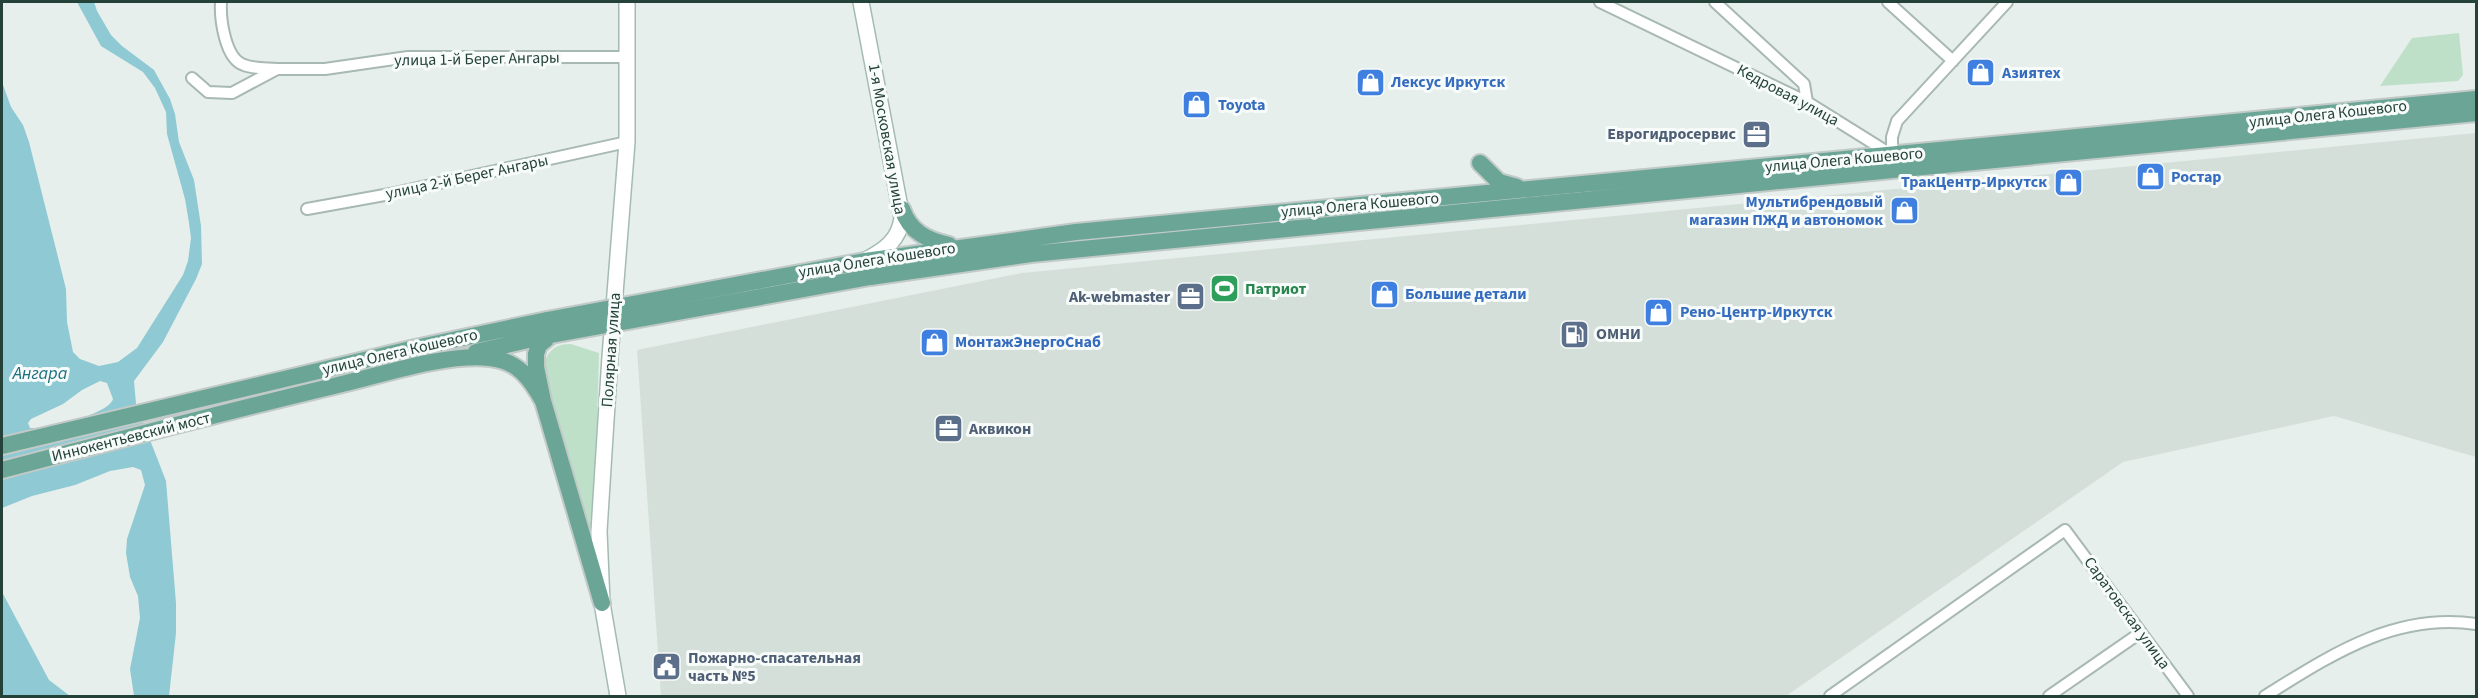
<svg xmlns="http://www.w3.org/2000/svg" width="2478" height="698" font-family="'Source Sans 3',sans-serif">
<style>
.built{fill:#d4dfda}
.green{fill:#bfe0c8}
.water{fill:#8ec9d4;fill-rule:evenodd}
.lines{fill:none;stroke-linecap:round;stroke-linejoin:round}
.minor-casing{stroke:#a8b8b2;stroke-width:14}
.secondary-casing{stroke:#a4bbb3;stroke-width:18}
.primary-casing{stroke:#c2cac8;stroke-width:20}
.minor{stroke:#fff;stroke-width:10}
.secondary{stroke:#fff;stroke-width:15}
.primary{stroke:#6aa596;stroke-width:16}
.primary-bridge-casing{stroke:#c2cac8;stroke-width:20;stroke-linecap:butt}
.primary-bridge{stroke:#6aa596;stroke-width:16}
.labels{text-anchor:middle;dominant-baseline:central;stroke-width:6;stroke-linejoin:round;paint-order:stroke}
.street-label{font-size:16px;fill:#24423a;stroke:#f7fbf9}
.shop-label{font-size:16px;font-weight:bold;fill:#366cbe;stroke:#f7fbf9;text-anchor:start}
.service-label{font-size:16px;font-weight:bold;fill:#4e5e75;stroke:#f7fbf9;text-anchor:start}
.leisure-label{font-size:16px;font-weight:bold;fill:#27864d;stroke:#f7fbf9;text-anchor:start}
.water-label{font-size:18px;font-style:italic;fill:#1c6f80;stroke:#f7fbf9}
</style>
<rect width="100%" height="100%" fill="#e6efeb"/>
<path class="built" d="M 2476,133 L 2476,457 L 2334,416 L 2123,462 L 1786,696 L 661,696 L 637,350 L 1022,273 Z"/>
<path class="green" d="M 2459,33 L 2463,75 L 2458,81 L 2380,86 L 2412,38 Z
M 571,344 L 599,353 L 594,523 L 592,529 L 588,527 L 544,376 C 542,358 551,343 571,344 Z"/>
<path class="water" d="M 77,2 L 94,2 L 97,11 L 111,35 L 122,46 L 154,70 L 170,99 L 175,114 L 179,142 L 194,180 L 201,226 L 202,264 L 196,279 L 163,342 L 134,381 L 136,404 L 166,481 L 176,603 L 176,633 L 169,696 L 134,696 L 130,669 L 140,618 L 138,596 L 130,577 L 126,553 L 127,539 L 145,485 L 141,470 L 133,467 L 110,471 L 75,485 L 32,496 L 2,508 L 2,82 L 11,107 L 23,125 L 29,142 L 66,289 L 67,322 L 73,352 L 80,359 L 99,366 L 118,362 L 137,348 L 183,275 L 188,261 L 191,238 L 189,223 L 185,199 L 167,134 L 166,112 L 155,88 L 143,72 L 101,46 ZM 100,381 L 107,383 L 113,399 C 108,415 46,429 30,428 L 28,423 L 31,419 L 63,404 L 82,390 Z
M 2,592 L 49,680 L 70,696 L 2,696 Z"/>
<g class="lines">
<defs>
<path id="minor" d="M 221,2 C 220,19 225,59 244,65 C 254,69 267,68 277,69
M 1600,2 L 1807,102 L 1892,155 L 1892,137 L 1897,121 L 2007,2
M 1715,2 L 1804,84 L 1807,102
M 1888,2 L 1953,61
M 192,78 L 208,92 L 232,93 L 277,69 L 325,69 L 408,57 L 628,57
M 307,209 L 390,194 L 627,142
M 1830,696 L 2065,530 L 2188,696
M 2049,696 L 2140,633
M 2265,696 C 2331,655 2395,612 2476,624"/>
<path id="secondary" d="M 861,2 L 902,218 C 899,240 885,250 866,260
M 618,696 L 602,603 L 599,531 L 610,357 L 627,142 L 627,2"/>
<path id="primary" d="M 1480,163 L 1499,182 L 1517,187
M 902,209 C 910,232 927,240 949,245
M 865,261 L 1076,232 L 2476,99
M 870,277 L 1031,254 L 2476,113
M 551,335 L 539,345 L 536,354 L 536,367 L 543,401 L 602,603
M 476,352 L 550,335
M 2,446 L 415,348 L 547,320
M 2,470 C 113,441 225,412 338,385 C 382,375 445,353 490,358 C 518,361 530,378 543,401"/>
</defs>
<use href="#minor" class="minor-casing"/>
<use href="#secondary" class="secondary-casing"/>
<use href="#primary" class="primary-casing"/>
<use href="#minor" class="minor"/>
<use href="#secondary" class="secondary"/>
<use href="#primary" class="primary"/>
<defs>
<path id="primary-bridge" d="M 547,320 L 865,261
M 551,335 L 870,277"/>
</defs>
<use href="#primary-bridge" class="primary-bridge-casing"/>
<use href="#primary-bridge" class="primary-bridge"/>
</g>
<defs>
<symbol id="shop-square" viewBox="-11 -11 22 22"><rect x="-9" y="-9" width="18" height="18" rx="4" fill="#3f7fe0" stroke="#f7fbf9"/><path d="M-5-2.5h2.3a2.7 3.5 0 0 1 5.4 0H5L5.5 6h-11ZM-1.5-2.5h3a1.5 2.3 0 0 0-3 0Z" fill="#fff"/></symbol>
<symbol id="office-square" viewBox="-11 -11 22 22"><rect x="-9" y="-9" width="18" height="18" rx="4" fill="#5c6f8a" stroke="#f7fbf9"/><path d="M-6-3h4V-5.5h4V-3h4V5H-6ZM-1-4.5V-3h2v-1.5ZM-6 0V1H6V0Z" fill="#fff"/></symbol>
<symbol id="stadium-square" viewBox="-11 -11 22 22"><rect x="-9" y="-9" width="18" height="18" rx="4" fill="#2e9e5b" stroke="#f7fbf9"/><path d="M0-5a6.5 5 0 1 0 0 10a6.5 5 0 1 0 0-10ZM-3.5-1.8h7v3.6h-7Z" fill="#fff"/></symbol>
<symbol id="fuel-square" viewBox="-11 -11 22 22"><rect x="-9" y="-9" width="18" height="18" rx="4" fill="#5c6f8a" stroke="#f7fbf9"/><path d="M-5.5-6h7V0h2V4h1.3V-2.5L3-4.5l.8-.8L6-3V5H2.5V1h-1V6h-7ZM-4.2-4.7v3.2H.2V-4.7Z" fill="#fff"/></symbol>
<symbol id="civic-square" viewBox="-11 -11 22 22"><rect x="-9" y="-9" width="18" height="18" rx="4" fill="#5c6f8a" stroke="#f7fbf9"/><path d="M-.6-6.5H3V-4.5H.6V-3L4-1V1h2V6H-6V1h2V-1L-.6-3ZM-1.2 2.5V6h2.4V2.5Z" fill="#fff"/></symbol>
</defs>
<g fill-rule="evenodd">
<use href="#shop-square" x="1964" y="56" width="33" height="33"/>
<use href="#shop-square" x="1354" y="66" width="33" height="33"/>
<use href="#shop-square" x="1180" y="88" width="33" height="33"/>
<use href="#office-square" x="1740" y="118" width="33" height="33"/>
<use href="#shop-square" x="2134" y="160" width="33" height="33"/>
<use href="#shop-square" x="2052" y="166" width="33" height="33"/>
<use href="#shop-square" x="1888" y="194" width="33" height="33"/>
<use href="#stadium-square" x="1208" y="272" width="33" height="33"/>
<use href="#shop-square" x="1368" y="278" width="33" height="33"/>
<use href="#office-square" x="1174" y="280" width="33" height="33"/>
<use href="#shop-square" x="1642" y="296" width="33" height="33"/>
<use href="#fuel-square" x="1558" y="318" width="33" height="33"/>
<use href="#shop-square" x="918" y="326" width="33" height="33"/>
<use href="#office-square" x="932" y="412" width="33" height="33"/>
<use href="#civic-square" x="650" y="650" width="33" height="33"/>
</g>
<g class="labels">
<g class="street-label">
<text transform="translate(477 59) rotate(-1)">улица 1-й Берег Ангары</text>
<text transform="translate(1788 95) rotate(28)">Кедровая улица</text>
<text transform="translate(2328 114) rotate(-6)">улица Олега Кошевого</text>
<text transform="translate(887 139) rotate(80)">1-я Московская улица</text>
<text transform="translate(1844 160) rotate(-5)">улица Олега Кошевого</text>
<text transform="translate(467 177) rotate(-12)">улица 2-й Берег Ангары</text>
<text transform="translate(1360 205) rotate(-5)">улица Олега Кошевого</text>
<text transform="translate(877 260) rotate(-9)">улица Олега Кошевого</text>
<text transform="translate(611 350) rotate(-86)">Полярная улица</text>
<text transform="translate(400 352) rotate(-13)">улица Олега Кошевого</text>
<text transform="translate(131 437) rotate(-14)">Иннокентьевский мост</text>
<text transform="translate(2127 613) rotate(54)">Саратовская улица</text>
</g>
<g class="shop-label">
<text x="2002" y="73">Азиятех</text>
<text x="1391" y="82">Лексус Иркутск</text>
<text x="1218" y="105">Toyota</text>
<text x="2171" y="177">Ростар</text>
<text x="2047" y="182" text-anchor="end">ТракЦентр-Иркутск</text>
<text x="1883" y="202" text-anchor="end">Мультибрендовый<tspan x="1883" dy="18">магазин ПЖД и автономок</tspan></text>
<text x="1405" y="294">Большие детали</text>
<text x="1680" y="312">Рено-Центр-Иркутск</text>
<text x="955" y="342">МонтажЭнергоСнаб</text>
</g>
<g class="service-label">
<text x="1736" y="134" text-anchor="end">Еврогидросервис</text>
<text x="1170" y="297" text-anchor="end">Ak-webmaster</text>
<text x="1596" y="334">ОМНИ</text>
<text x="969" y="429">Аквикон</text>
<text x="688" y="658">Пожарно-спасательная<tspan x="688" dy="18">часть №5</tspan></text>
</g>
<g class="leisure-label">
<text x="1245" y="289">Патриот</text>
</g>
<g class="water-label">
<text x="40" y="373">Ангара</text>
</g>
</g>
<rect width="2478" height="698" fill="none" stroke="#24423a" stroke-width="6"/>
</svg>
